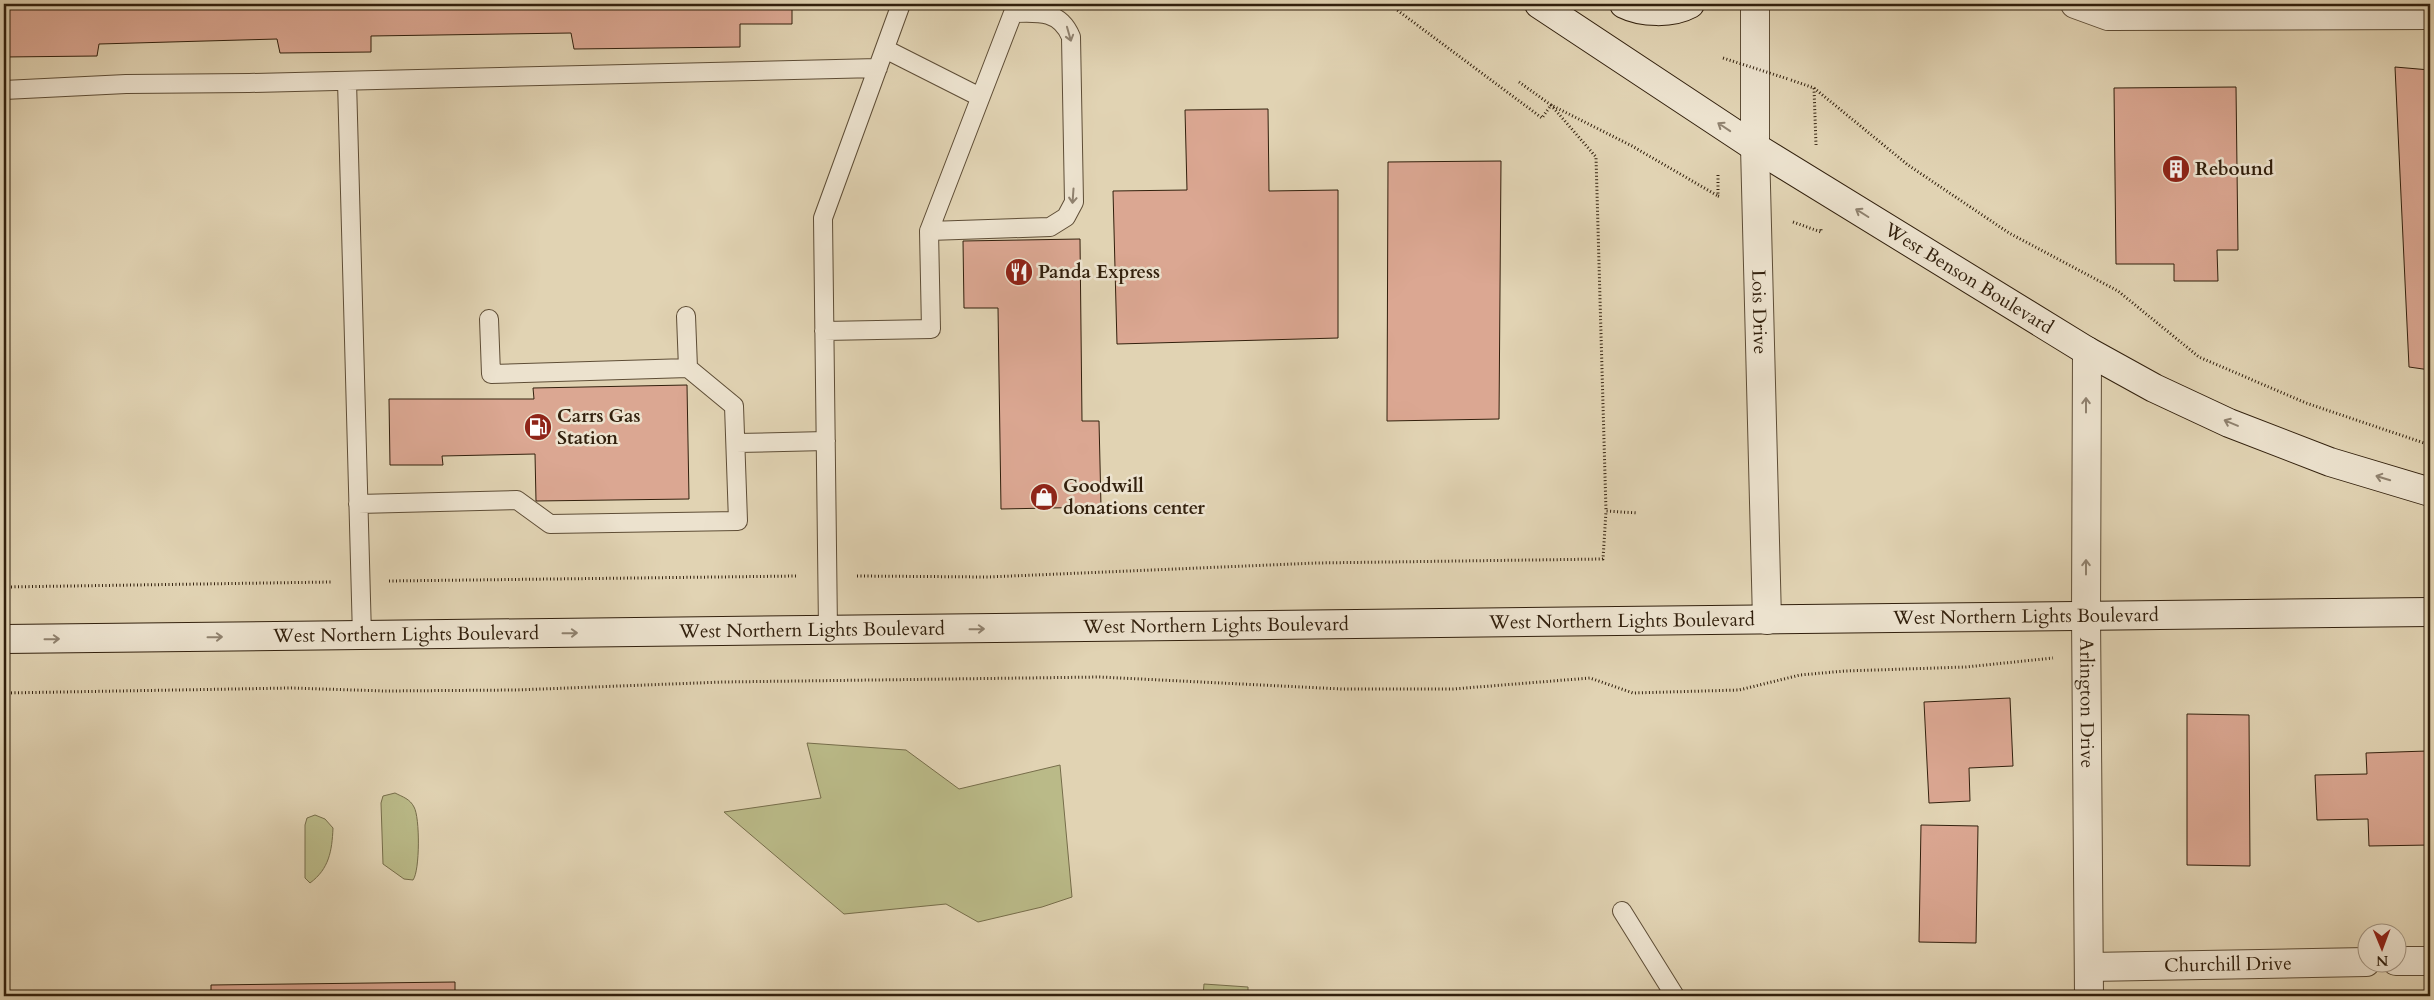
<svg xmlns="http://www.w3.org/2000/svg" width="2434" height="1000" font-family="Cardo,serif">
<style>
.green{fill:#baba88;stroke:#766d4a}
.building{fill:#dba792;stroke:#32200d}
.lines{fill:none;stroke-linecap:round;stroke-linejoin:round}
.lane-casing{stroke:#5e4d36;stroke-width:20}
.street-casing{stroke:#5e4d36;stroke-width:30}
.secondary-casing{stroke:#32200d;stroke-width:30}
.path{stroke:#32200d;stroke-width:3;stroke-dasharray:1 2.5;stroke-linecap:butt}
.lane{stroke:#ece2ce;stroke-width:18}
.street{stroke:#ece2ce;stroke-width:28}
.secondary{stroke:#ece2ce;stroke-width:28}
.path-bridge{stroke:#32200d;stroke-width:3;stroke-dasharray:1 2.5;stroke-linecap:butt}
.oneway{stroke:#8f816e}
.labels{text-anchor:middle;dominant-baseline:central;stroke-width:5;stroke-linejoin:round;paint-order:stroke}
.poi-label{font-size:19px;font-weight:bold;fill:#32200d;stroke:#ece2ce;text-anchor:start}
.street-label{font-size:19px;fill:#32200d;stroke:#ece2ce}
</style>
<rect width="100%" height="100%" fill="#e1d3b3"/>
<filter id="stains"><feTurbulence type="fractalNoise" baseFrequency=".004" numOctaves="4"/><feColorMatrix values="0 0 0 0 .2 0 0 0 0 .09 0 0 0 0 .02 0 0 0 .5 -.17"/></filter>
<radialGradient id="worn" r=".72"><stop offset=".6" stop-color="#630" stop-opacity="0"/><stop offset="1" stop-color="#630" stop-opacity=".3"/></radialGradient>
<path class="green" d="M 807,743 L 906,750 L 959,789 L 1060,765 L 1072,897 L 1042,907 L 978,922 L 946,904 L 844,914 L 724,812 L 821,798 Z
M 395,793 C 403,797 410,799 414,807 C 420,817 420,871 413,880 L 404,879 L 383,864 L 381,803 L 383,796 Z
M 315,815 L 325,819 L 333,828 C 332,851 329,869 310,883 L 305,878 L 305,825 L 307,818 Z
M 1204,984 L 1248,987 L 1248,996 L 1203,996 Z"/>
<path class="building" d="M 4,4 L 792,4 L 792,24 L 740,24 L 740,47 L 574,49 L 571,33 L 371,36 L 371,52 L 280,53 L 277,39 L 99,44 L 97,56 L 4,57 Z
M 2395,67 L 2430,70 L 2430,370 L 2409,367 Z
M 2236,87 L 2238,250 L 2217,250 L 2218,281 L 2174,281 L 2174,264 L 2116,264 L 2114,88 Z
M 1268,109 L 1269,191 L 1338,190 L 1338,338 L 1117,344 L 1113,191 L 1187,190 L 1185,110 Z
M 1501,161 L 1499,419 L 1387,421 L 1388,162 Z
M 1080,239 L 1082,421 L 1099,421 L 1101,507 L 1001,509 L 998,308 L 964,308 L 963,241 Z
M 687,385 L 689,499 L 536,501 L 535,454 L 442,456 L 443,465 L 390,465 L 389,399 L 534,399 L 533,388 Z
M 2010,698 L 2013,766 L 1969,768 L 1970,801 L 1929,803 L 1924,702 Z
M 2187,714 L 2249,715 L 2250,866 L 2187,865 Z
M 2427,751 L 2430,845 L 2369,846 L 2368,819 L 2317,820 L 2315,775 L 2367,774 L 2366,753 Z
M 1921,825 L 1978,826 L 1976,943 L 1919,942 Z
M 455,982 L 455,996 L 211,996 L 211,985 Z"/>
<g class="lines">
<defs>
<path id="lane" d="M 885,49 L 980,97
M 347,81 L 362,636
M 4,90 L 126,84 L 249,83 L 878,68
M 489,319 L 491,374 L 688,368
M 824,331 L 931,329 L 929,231 L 1013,13 C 1038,12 1060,10 1071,37 L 1074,202 L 1066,217 L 1050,227 L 929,231
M 736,443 L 826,441
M 358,504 L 517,500 L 550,524 L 738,521 L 734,406 L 688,368 L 686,316
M 828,630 L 823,218 L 901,4
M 1622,911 L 1675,996"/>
<g id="street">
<path id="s1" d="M 1755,4 L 1755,147 L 1767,620"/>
<path d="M 2075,4 L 2108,16 L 2430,15"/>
<path id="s2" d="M 2087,351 L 2086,616 L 2089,996"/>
<path d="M 2396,961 L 2430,961"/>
<path id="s3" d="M 2089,967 L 2366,962"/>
</g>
<g id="secondary">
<path id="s4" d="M 1539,4 L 1755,147 L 2087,351 L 2154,388 L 2229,423 L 2330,462 L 2430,492"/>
<path d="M 1624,4 C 1642,13 1672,14 1690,4"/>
<path id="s5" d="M 4,639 L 2430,612"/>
</g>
</defs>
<use href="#lane" class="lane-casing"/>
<use href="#street" class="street-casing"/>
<use href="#secondary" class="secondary-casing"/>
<path class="path" d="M 1389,4 L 1542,118 L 1551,105
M 1791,80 L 1814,88 L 1816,145
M 1519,82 L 1551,105 L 1632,146 L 1718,196
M 1814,88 L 1908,165 L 2009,233 L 2118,291 L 2199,357 L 2306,403 L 2430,445
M 1551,105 L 1596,157 L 1606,511 L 1638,513
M 1718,175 L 1718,196 L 1721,197
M 1793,222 L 1821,232 L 1821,228
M 857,576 L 988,577 L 1316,563 L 1603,559 L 1606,511
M 389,581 L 798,576
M 4,587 L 331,582
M 4,693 L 291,688 L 385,691 L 516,690 L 723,682 L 1100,677 L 1342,689 L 1453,689 L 1590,678 L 1633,693 L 1739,690 L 1800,675 L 1845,671 L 1966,667 L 2053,658"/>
<use href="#lane" class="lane"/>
<use href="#street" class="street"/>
<use href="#secondary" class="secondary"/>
<path class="path-bridge" d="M 1723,58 L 1788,79"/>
</g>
<defs><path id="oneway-shaft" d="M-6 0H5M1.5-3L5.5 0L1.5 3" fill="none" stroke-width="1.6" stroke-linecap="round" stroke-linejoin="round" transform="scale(1.25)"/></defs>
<g class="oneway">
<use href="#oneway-shaft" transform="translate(1069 34) rotate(74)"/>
<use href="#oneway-shaft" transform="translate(1724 127) rotate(-146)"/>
<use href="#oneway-shaft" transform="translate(1073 196) rotate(94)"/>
<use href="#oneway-shaft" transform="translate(1862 213) rotate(-148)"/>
<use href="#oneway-shaft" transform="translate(2086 405) rotate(-90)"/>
<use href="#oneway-shaft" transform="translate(2231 423) rotate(-157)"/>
<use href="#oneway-shaft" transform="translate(2383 478) rotate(-163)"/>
<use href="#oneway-shaft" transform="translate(2086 567) rotate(-90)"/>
<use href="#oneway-shaft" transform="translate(977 629) rotate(-1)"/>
<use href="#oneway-shaft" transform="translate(570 633) rotate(-1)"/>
<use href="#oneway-shaft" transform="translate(215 637) rotate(-1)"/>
<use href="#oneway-shaft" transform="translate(52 639) rotate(-1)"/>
</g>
<defs>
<symbol id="building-disc" viewBox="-11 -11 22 22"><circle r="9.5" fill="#8f2418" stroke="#ece2ce"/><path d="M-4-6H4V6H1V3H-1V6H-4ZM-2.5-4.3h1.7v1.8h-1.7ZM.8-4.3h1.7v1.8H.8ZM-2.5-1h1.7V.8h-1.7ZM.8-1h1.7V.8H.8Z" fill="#fff"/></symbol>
<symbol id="restaurant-disc" viewBox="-11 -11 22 22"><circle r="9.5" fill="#8f2418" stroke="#ece2ce"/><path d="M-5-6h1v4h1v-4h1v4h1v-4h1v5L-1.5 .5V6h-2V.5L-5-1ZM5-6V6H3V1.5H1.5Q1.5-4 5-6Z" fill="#fff"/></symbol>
<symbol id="fuel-disc" viewBox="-11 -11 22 22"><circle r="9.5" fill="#8f2418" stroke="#ece2ce"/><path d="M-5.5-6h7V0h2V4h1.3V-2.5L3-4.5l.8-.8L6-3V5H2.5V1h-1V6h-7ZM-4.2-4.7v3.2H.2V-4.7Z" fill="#fff"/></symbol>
<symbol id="shop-disc" viewBox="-11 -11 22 22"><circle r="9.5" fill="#8f2418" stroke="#ece2ce"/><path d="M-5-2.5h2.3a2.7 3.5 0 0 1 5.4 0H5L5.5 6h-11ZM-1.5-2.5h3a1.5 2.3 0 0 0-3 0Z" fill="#fff"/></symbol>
</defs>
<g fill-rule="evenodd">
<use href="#building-disc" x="2160" y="153" width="32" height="32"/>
<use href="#restaurant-disc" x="1003" y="256" width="32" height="32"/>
<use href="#fuel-disc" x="522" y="411" width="32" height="32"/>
<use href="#shop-disc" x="1028" y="481" width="32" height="32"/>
</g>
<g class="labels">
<g class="poi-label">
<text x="2195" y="169">Rebound</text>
<text x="1038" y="272">Panda Express</text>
<text x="557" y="416">Carrs Gas<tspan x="557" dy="22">Station</tspan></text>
<text x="1063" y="486">Goodwill<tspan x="1063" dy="22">donations center</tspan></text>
</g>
<g class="street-label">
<text stroke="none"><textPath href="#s4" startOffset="510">West Benson Boulevard</textPath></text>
<text stroke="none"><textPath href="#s1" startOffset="308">Lois Drive</textPath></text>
<text stroke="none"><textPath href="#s5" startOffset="2022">West Northern Lights Boulevard</textPath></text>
<text stroke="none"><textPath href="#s5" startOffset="1618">West Northern Lights Boulevard</textPath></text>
<text stroke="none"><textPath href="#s5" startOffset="1212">West Northern Lights Boulevard</textPath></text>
<text stroke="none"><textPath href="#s5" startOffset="808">West Northern Lights Boulevard</textPath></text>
<text stroke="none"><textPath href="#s5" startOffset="402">West Northern Lights Boulevard</textPath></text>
<text stroke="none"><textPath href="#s2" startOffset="352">Arlington Drive</textPath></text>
<text stroke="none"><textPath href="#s3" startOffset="139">Churchill Drive</textPath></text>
</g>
</g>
<rect width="2434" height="1000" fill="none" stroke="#e1d3b3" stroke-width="20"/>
<rect x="5" y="5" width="2424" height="990" fill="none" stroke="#32200d" stroke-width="2.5"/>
<rect x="10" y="10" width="2414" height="980" fill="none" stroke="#32200d"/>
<g transform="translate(2382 948) rotate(179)"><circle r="24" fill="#ece2ce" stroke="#a29481"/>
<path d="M0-4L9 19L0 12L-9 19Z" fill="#8f2418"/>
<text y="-8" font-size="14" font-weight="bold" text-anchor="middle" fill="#32200d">N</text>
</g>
<rect width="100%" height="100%" filter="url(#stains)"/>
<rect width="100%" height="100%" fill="url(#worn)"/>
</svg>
